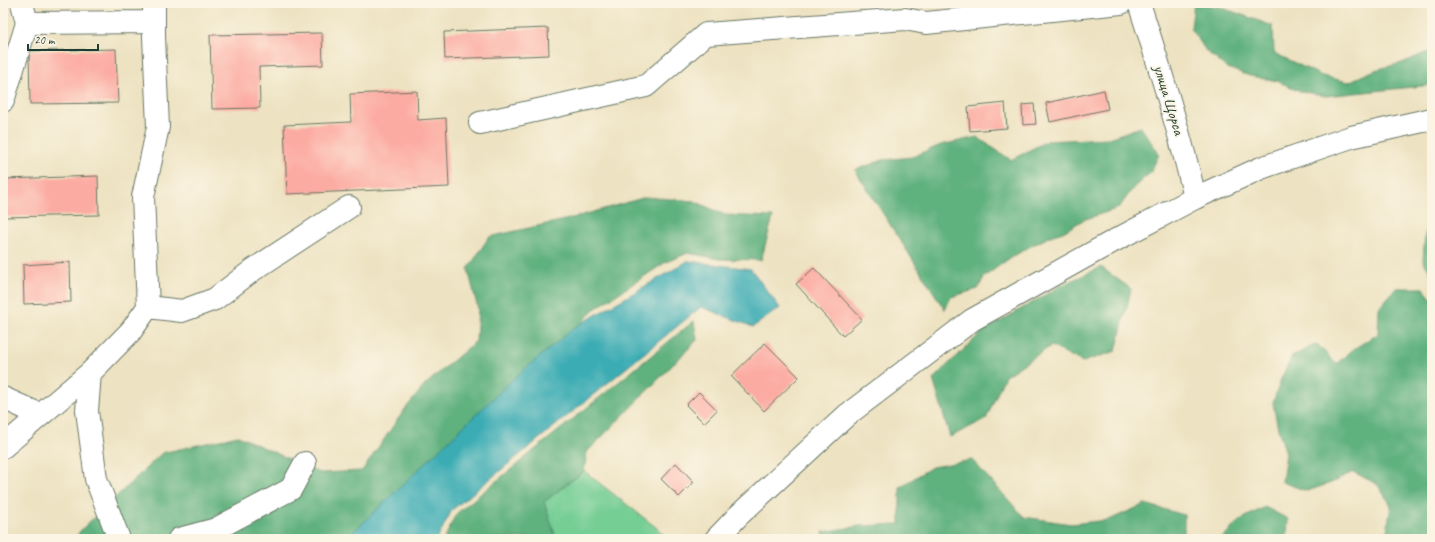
<svg xmlns="http://www.w3.org/2000/svg" width="1435" height="542" font-family="Caveat,sans-serif">
<style>
.green{fill:#74ce94;stroke:#4a8664}
.forest{fill:#5fb17e;stroke:#3f7759}
.water{fill:#3bacb4;stroke:#2d7474}
.building{fill:#fcaba2}
.lines{fill:none;stroke-linecap:round;stroke-linejoin:round}
.minor-casing{stroke:#677765;stroke-width:24}
.major-casing{stroke:#677765;stroke-width:24}
.minor{stroke:#fff;stroke-width:22}
.major{stroke:#fff;stroke-width:22}
.labels{text-anchor:middle;dominant-baseline:central;stroke-width:3.5;stroke-linejoin:round;paint-order:stroke}
.street-label{font-size:16px;fill:#1f3d34;stroke:#fcf5e5}
</style>
<rect width="100%" height="100%" fill="#fcf5e5"/>
<filter id="ink" filterUnits="userSpaceOnUse"><feTurbulence type="fractalNoise" baseFrequency=".025" numOctaves="2"/><feDisplacementMap in="SourceGraphic" scale="8" xChannelSelector="R" yChannelSelector="G"/><feConvolveMatrix kernelMatrix="1 2 1 2 8 2 1 2 1" color-interpolation-filters="sRGB"/></filter>
<filter id="wash" filterUnits="userSpaceOnUse"><feTurbulence type="fractalNoise" baseFrequency=".012" numOctaves="4" result="noise"/><feDisplacementMap in="SourceGraphic" scale="16" xChannelSelector="R" yChannelSelector="G"/><feGaussianBlur stdDeviation="0.9" result="paint"/><feColorMatrix in="noise" values="0 0 0 0 0 0 0 0 0 0 0 0 0 0 0 0 0 1.4 0 .05"/><feComposite in="paint" operator="in"/></filter>
<g filter="url(#wash)">
<rect width="100%" height="100%" fill="#ede2c1"/>
<path class="green" d="M 584,471 L 662,532 L 666,539 L 555,539 L 555,538 L 543,502 Z"/>
<path class="forest" d="M 1194,3 L 1220,7 L 1273,26 L 1274,53 L 1322,76 L 1348,82 L 1375,70 L 1402,63 L 1428,52 L 1432,53 L 1432,85 L 1326,96 L 1300,91 L 1277,81 L 1250,76 L 1227,68 L 1206,51 L 1191,28 Z
M 1141,127 L 1159,154 L 1151,172 L 1133,188 L 1119,208 L 1083,220 L 1063,232 L 1053,235 L 1029,247 L 1007,260 L 984,277 L 978,289 L 951,297 L 945,310 L 855,170 L 883,160 L 912,157 L 941,145 L 977,137 L 1011,160 L 1047,141 L 1109,138 Z
M 646,197 L 694,201 L 725,215 L 773,217 L 761,260 L 719,259 L 688,253 L 666,262 L 593,310 L 540,370 L 352,539 L 75,539 L 80,531 L 162,453 L 238,436 L 320,473 L 362,471 L 405,409 L 426,384 L 476,341 L 478,309 L 468,269 L 489,237 L 569,219 Z
M 1432,217 L 1432,275 L 1423,261 L 1425,234 Z
M 1101,267 L 1131,289 L 1116,351 L 1083,362 L 1051,346 L 1005,376 L 986,419 L 950,437 L 933,379 L 982,332 L 1062,285 Z
M 1396,288 L 1423,288 L 1432,299 L 1432,539 L 1366,539 L 1387,531 L 1391,505 L 1377,484 L 1353,472 L 1331,483 L 1307,491 L 1282,482 L 1286,453 L 1278,429 L 1273,403 L 1281,379 L 1292,356 L 1317,344 L 1336,364 L 1355,348 L 1378,334 L 1379,308 Z
M 694,321 L 697,340 L 587,452 L 584,471 L 544,502 L 556,538 L 444,539 L 457,513 Z
M 972,460 L 1024,517 L 1071,524 L 1109,520 L 1145,504 L 1184,515 L 1184,539 L 825,539 L 823,532 L 860,526 L 900,524 L 900,487 L 932,467 Z
M 1265,507 L 1288,519 L 1287,539 L 1221,539 L 1240,520 Z"/>
<path class="water" d="M 688,261 L 751,269 L 780,308 L 753,327 L 701,307 L 452,510 L 437,539 L 346,539 L 514,378 L 575,327 Z"/>
<g id="blocks">
<path class="building" d="M 548,28 L 549,55 L 445,59 L 444,32 Z
M 322,33 L 323,65 L 259,67 L 260,108 L 212,109 L 210,35 Z
M 116,49 L 118,103 L 30,104 L 29,51 Z
M 1104,90 L 1108,109 L 1050,122 L 1046,103 Z
M 417,91 L 418,120 L 446,118 L 449,187 L 287,194 L 284,125 L 351,122 L 350,94 Z
M 1005,103 L 1007,128 L 970,131 L 968,107 Z
M 1034,104 L 1036,124 L 1023,125 L 1022,105 Z
M 98,176 L 99,215 L 3,217 L 3,179 Z
M 70,262 L 71,302 L 24,304 L 23,265 Z
M 814,268 L 862,319 L 843,336 L 796,284 Z
M 765,343 L 799,377 L 764,411 L 731,376 Z
M 699,392 L 717,410 L 704,423 L 686,405 Z
M 676,463 L 694,482 L 679,497 L 661,479 Z"/>
</g>
</g>
<g filter="url(#ink)">
<use href="#blocks" fill-opacity="0" stroke="#677765" stroke-width="1"/>
<g class="lines">
<defs>
<path id="minor" d="M 1139,3 C 1160,68 1180,132 1195,198
M 27,23 L 154,22
M 3,101 L 27,23 L 22,3
M 480,123 L 646,86 L 706,34 L 905,19 L 926,23 L 1121,3
M 148,307 L 182,311 L 215,299 L 253,270 L 349,207
M 3,398 L 41,415
M 3,447 L 90,373
M 119,539 L 96,479 L 87,411 L 90,373 L 131,331 L 148,307 L 143,197 L 158,127 L 154,37 L 154,3
M 179,539 L 216,529 L 291,489 L 305,463"/>
<path id="major" d="M 716,539 L 739,515 L 847,415 L 972,320 L 1110,243 L 1195,198 L 1261,168 L 1351,137 L 1432,119"/>
</defs>
<use href="#minor" class="minor-casing"/>
<use href="#major" class="major-casing"/>
<use href="#minor" class="minor"/>
<use href="#major" class="major"/>
</g>
</g>
<g class="labels">
<g class="street-label">
<text transform="translate(1169 100) rotate(73)">улица Щорса</text>
</g>
</g>
<rect width="1435" height="542" fill="none" stroke="#fcf5e5" stroke-width="16"/>
<path d="M28 44v6h70v-6" fill="none" stroke="#1f3d34" stroke-width="2"/>
<text x="34" y="44" font-size="12" fill="#1f3d34" stroke="#fcf5e5" stroke-width="3" paint-order="stroke">20 m</text>
</svg>
